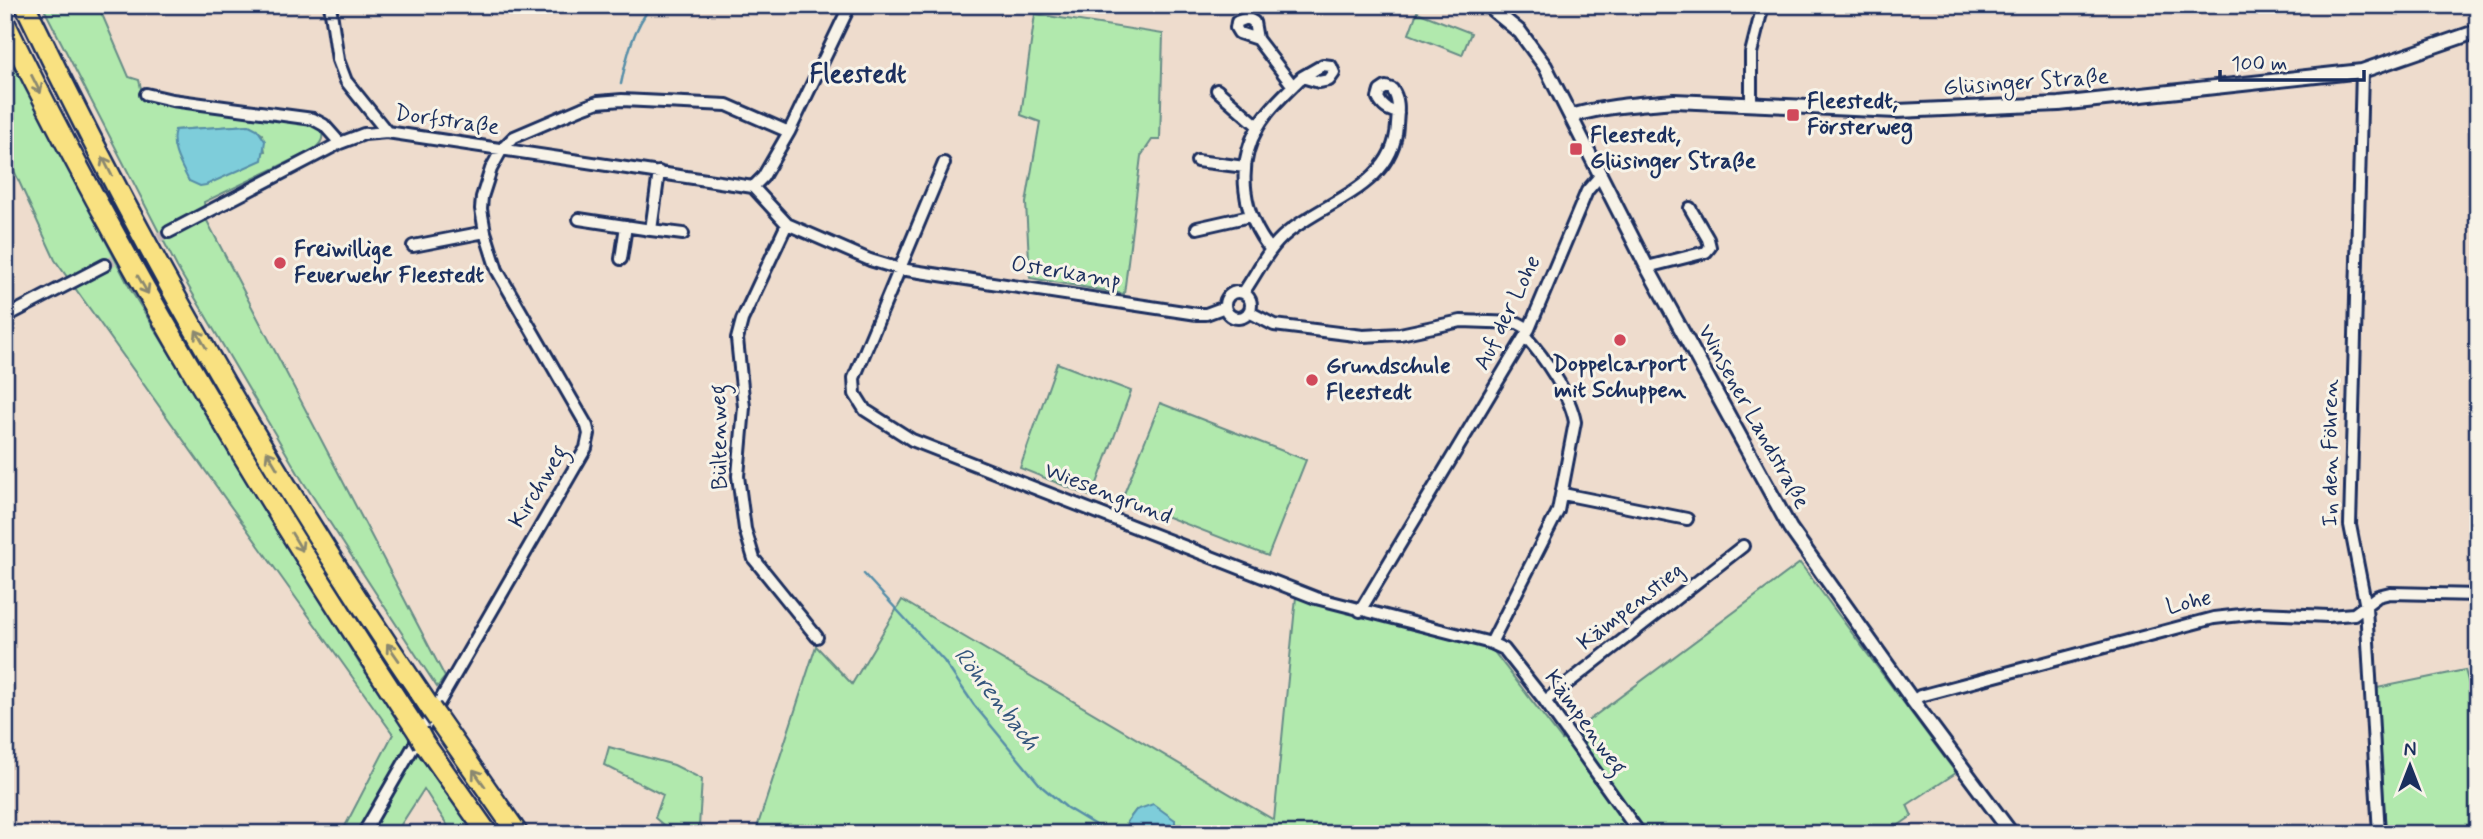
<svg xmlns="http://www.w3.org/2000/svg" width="2483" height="839" font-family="Mynerve,sans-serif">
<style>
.green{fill:#b1e9ad;stroke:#668c86;stroke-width:2;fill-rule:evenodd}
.water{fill:#7ecdda;stroke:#568ea8;stroke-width:2}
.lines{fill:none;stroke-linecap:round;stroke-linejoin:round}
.stream{stroke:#568ea8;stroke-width:2.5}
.minor-tunnel{stroke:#c4b9b7;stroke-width:10;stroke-dasharray:10 5;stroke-linecap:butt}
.minor-casing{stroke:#1b2f5e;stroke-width:16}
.tertiary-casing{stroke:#1b2f5e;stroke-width:18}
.motorway-casing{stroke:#1b2f5e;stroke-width:24}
.minor{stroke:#f7f3e8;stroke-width:10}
.tertiary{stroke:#f7f3e8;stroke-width:12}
.motorway{stroke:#f9e181;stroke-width:19}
.motorway-bridge-casing{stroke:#1b2f5e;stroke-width:24;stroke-linecap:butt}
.motorway-bridge{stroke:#f9e181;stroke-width:19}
.oneway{stroke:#8a8870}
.poi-dot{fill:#d1495b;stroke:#f7f3e8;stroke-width:2.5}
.labels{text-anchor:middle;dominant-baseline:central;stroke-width:6;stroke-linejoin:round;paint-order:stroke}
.street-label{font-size:23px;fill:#1b2f5e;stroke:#f7f3e8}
.poi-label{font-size:23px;font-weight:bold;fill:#1b2f5e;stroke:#f7f3e8;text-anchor:start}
.water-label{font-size:24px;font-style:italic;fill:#34567d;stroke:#f7f3e8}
.quarter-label{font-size:26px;font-weight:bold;fill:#1b2f5e;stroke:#f7f3e8}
</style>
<rect width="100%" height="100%" fill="#eedccd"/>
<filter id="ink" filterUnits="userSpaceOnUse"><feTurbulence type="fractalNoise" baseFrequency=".0143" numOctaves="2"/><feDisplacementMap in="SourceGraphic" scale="14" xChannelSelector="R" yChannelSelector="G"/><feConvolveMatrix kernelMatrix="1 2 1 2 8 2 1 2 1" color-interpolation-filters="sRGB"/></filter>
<g filter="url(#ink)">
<path class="green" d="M 42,5 L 98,5 L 129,77 L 139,80 L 143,97 L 311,122 L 320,127 C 325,137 322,143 313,150 L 204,202 L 206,219 L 445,677 L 437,687 L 302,480 L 177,267 ZM 249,125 L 262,134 L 265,151 L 189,181 L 174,144 L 175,130 Z
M 1417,12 L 1471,33 L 1462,55 L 1409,34 Z
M 1035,14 L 1163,34 L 1160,140 L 1152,140 L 1141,156 L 1124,294 L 1030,278 L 1026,203 L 1040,122 L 1021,115 Z
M 5,46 L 132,292 L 359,663 L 479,834 L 453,834 L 424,789 L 395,834 L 341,834 L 393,734 L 55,260 L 5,151 Z
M 1057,363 L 1131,391 L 1092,497 L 1020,468 Z
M 1160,403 L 1306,460 L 1268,556 L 1122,499 Z
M 1800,563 L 1956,773 L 1907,805 L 1912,816 L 1886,834 L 1175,834 L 1175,820 L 1136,810 L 1127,822 L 1131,834 L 755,834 L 816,646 L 852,684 L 902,600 L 1274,820 L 1296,597 L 1491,648 L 1562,740 Z
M 2465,670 L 2478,716 L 2478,834 L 2386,834 L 2377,688 Z
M 609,747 L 674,765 L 702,779 L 699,827 L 721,834 L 674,834 L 655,818 L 663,795 L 604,765 Z"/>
<path class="water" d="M 249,125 L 257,129 L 265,141 L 262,160 L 206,185 L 200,186 L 189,181 C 182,167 169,146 175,130 Z
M 1153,804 L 1175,820 L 1175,834 L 1131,834 L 1127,822 L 1136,810 Z"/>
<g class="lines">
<path class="stream" d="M 621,84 C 627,55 633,29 652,5
M 864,574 L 944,661 L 974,705 L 1041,786 L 1067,808 L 1110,834"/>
<path class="minor-tunnel" d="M 105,265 L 169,232"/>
<defs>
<path id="minor" d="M 330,5 L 338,60 L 346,81 L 387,132
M 1257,39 L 1239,33 L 1236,28 L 1237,22 L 1247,18 L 1254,22 L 1257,39 L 1293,86
M 2362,71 L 2350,525 L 2366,607 L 2379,834
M 1217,90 L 1258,126
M 146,94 L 172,100 L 313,119 L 324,125 L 340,143
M 1751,105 L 1751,53 L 1763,5
M 1197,161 L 1245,167
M 944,163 L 854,378 L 855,394 L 865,410 L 912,440 L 1316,598 L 1491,643 L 1504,649 L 1545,701 L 1640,834
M 659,172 L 651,230 L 683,234
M 753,187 L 787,224 L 870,260 L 900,269 L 1197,314 L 1206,314 L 1225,307
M 753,187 L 763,177 L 789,132 L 850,5
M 579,219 L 651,230
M 787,224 L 742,320 L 737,339 L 744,407 L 738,476 L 745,529 L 754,559 L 817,637
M 1197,228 L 1250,216
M 169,232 L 340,143 L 364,134 L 387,132 L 753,187
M 413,246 L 485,232
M 1271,250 C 1243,216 1235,167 1258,127 C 1268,109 1287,92 1302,77 L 1319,82 L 1329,80 L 1334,73 L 1331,66 L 1323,65 L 1302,77
M 621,259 L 626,226
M 1647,267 L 1706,252 L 1710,247 L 1708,239 L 1690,208
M1225 305a13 13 0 1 1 26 0a13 13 0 1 1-26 0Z
M 1243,293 C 1257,273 1268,248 1287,233 C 1327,200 1394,186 1397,125 C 1398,111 1400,100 1392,89 L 1386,87 L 1380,91 L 1378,98 C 1383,108 1388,110 1398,113
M 1249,312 L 1274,325 L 1363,336 L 1400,334 L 1461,321 L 1518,323 L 1529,329
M 5,317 L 105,265
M 1563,494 L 1687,519
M 1360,611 L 1529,329 L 1587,191 L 1600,176
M 1491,643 L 1558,511 L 1575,422 C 1570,394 1544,357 1525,336
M 1545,701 L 1743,546
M 1913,701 L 1920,696 L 2214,618 L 2259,613 L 2328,616 L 2354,614 L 2378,596 L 2390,593 L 2478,595
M 363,834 L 586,448 L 589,434 L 587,426 L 497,270 L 485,232 L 481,209 L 482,197 L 491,169 L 502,149 L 514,137 L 582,108 L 598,102 L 622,100 L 727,105 L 789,132"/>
<path id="tertiary" d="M 1487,5 L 1520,32 L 1545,66 L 1647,267 L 1790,528 L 1913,701 L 2012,834
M 1571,116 C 1604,106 1639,104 1674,101 L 1897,111 L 2059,104 L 2362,71 L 2478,31"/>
<path id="motorway" d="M 25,5 C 142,249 278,486 431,709
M 5,23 C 125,269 268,504 418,732
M 438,719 L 518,834
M 424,743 L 488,834"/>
</defs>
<use href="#minor" class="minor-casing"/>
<use href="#tertiary" class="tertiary-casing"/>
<use href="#motorway" class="motorway-casing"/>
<use href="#minor" class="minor"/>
<use href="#tertiary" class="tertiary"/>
<use href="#motorway" class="motorway"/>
<defs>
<path id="motorway-bridge" d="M 431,709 L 438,719
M 418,732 L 424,743"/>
</defs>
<use href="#motorway-bridge" class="motorway-bridge-casing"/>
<use href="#motorway-bridge" class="motorway-bridge"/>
</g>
<defs><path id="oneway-shaft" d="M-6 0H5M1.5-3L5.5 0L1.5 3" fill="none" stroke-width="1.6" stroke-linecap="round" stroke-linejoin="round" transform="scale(1.75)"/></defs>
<g class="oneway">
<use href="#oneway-shaft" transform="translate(36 84) rotate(63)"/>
<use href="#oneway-shaft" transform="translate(107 166) rotate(-117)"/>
<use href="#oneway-shaft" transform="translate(143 285) rotate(60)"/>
<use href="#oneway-shaft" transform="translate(201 339) rotate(-120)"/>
<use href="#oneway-shaft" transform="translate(272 460) rotate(-121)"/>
<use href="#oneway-shaft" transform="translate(297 542) rotate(59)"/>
<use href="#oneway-shaft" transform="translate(393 652) rotate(-125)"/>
<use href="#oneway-shaft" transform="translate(479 778) rotate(-125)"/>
</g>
</g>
<g class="poi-dot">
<rect x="1786" y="108" width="14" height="14" rx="3.5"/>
<rect x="1569" y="142" width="14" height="14" rx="3.5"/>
<circle cx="280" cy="263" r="7"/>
<circle cx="1620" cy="340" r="7"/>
<circle cx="1312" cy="380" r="7"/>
</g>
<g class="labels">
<g class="street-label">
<text transform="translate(2026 83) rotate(-4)">Glüsinger Straße</text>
<text transform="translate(447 121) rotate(8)">Dorfstraße</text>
<text transform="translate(1066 273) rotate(9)">Osterkamp</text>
<text transform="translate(1508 313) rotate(-64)">Auf der Lohe</text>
<text transform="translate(1753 417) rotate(61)">Winsener Landstraße</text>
<text transform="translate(720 437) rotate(-91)">Bültenweg</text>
<text transform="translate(2331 453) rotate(-90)">In den Föhren</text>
<text transform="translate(539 487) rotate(-59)">Kirchweg</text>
<text transform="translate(1108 494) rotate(21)">Wiesengrund</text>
<text transform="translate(2189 603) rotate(-13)">Lohe</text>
<text transform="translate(1631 607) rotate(-38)">Kämpenstieg</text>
<text transform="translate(1585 723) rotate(54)">Kämpenweg</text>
</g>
<g class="poi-label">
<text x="1807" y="102">Fleestedt,<tspan x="1807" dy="26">Försterweg</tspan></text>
<text x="1590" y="136">Fleestedt,<tspan x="1590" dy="26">Glüsinger Straße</tspan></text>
<text x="294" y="250">Freiwillige<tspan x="294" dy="26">Feuerwehr Fleestedt</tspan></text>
<text x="1620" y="365" text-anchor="middle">Doppelcarport<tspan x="1620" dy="26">mit Schuppen</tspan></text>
<text x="1326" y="367">Grundschule<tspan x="1326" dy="26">Fleestedt</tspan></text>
</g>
<g class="water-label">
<text transform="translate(996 699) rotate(52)">Röhrenbach</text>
</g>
<g class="quarter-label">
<text x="858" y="75">Fleestedt</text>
</g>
</g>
<rect width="2483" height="839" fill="none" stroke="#f7f3e8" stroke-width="28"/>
<rect x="14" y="14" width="2455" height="811" fill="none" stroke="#1b2f5e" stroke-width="2.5" filter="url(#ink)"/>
<g transform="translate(2410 766)" stroke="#f7f3e8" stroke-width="5" paint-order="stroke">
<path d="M0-5L12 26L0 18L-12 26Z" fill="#1b2f5e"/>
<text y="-10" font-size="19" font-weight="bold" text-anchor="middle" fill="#1b2f5e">N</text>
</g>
<path d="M2220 70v10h144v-10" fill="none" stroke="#1b2f5e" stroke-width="3.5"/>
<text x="2231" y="70" font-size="21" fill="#1b2f5e" stroke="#f7f3e8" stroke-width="5" paint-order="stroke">100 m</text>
</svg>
